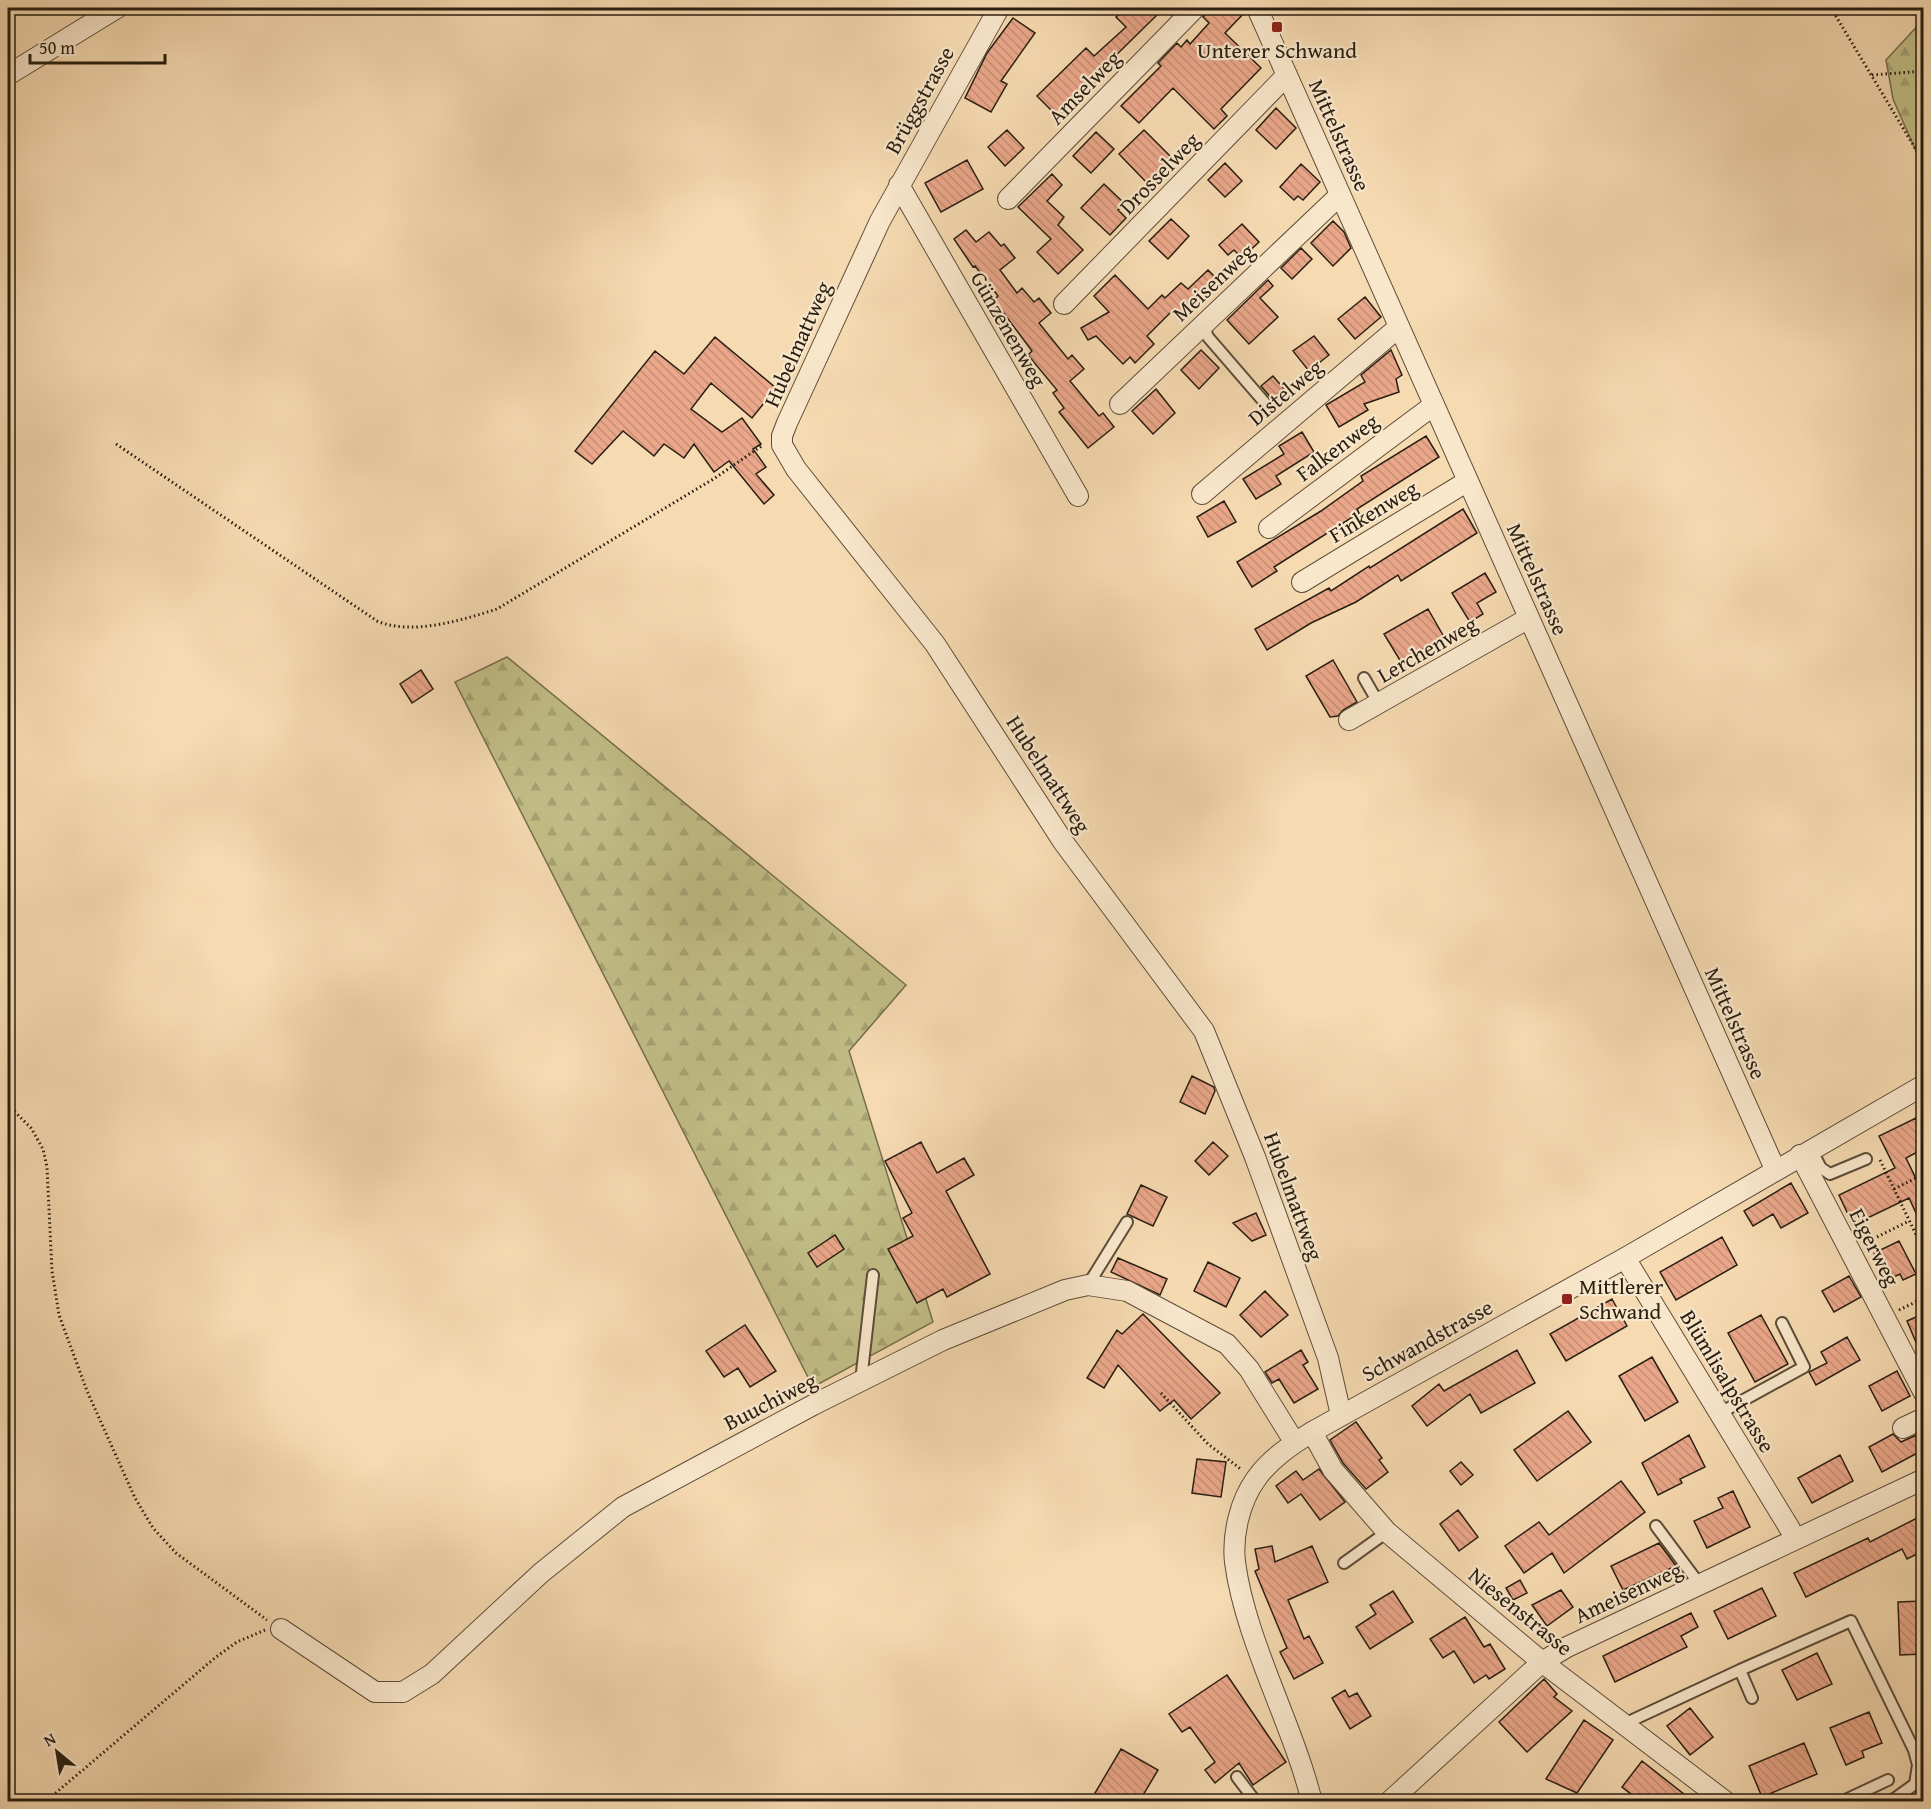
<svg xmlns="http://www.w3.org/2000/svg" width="1931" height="1809" font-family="'Gentium Book Plus',serif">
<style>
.forest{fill:url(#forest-firs);stroke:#756e4c;stroke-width:1.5}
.building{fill:url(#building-back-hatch);stroke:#281e11;stroke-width:1.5}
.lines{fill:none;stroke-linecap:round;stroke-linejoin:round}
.lane-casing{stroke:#5c4d39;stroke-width:14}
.street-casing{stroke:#5c4d39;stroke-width:22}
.path{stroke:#281e11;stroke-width:3;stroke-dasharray:1.5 3;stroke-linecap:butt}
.lane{stroke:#f9e7cc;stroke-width:10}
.street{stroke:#f9e7cc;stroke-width:20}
.poi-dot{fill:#8f2418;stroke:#f9e7cc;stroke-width:2}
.labels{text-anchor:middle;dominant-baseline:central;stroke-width:4.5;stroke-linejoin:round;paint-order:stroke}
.poi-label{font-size:22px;fill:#281e11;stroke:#f9e7cc}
.street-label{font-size:22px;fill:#281e11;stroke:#f9e7cc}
</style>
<defs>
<pattern id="forest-firs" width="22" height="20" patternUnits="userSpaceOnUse" patternTransform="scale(1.5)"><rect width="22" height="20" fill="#c2be87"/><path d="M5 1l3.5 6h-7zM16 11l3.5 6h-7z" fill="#a7a374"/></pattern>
<pattern id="building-back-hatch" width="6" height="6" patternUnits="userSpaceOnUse" patternTransform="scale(1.5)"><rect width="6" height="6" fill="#eaa78a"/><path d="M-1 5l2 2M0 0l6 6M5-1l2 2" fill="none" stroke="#c98f76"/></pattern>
</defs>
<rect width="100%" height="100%" fill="#f6dab1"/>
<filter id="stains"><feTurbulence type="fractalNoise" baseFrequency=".00333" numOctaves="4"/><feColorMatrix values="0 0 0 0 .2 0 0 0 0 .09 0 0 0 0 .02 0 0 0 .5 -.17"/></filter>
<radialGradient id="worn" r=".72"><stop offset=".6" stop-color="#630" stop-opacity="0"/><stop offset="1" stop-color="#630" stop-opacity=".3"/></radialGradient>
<path class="forest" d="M 1923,20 L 1923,167 L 1893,99 L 1886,60 Z
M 507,657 L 906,985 L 849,1051 L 933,1322 L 813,1387 L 455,682 Z"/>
<path class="building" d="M 1126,8 L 1156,8 L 1160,12 L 1104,67 L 1108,71 L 1058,117 L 1037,96 L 1086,48 L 1094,56 L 1126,27 L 1116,17 Z
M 1209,8 L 1245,8 L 1246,11 L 1225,33 L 1261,68 L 1221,109 L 1227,116 L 1214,129 L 1173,88 L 1139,123 L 1121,106 L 1161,66 L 1158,63 L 1177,43 L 1181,47 L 1187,40 L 1190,44 L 1209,23 L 1203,17 Z
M 1013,18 L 1035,33 L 1001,81 L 1007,84 L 991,112 L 965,98 L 987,53 Z
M 1276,108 L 1296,128 L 1276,149 L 1256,130 Z
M 1007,130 L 1024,148 L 1005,166 L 988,147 Z
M 1144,130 L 1172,158 L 1147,183 L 1119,154 Z
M 1096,132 L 1114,149 L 1091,173 L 1073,156 Z
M 967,160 L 983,189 L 941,212 L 925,183 Z
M 1225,163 L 1242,181 L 1225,197 L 1208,180 Z
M 1301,164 L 1320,182 L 1303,200 L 1298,196 L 1294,200 L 1280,187 Z
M 1052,174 L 1062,185 L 1047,201 L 1064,217 L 1058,225 L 1083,250 L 1058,274 L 1037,252 L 1051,239 L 1018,207 Z
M 1104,184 L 1125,204 L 1118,210 L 1126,218 L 1110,235 L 1081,208 Z
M 1171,219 L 1189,236 L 1168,259 L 1149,241 Z
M 1333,221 L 1344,232 L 1351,248 L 1333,266 L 1311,243 Z
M 1242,224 L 1259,242 L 1242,258 L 1234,250 L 1228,255 L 1219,245 Z
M 966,230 L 976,242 L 989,232 L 1001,246 L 1004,244 L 1015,258 L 1000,270 L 1017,293 L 1022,288 L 1034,302 L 1039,298 L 1051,313 L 1039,323 L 1068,359 L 1072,355 L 1084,369 L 1070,381 L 1099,416 L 1103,413 L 1114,427 L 1088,448 L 1059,412 L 1064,408 L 1053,393 L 1057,390 L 1028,355 L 1032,351 L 994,300 L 998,296 L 975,266 L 973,267 L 954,239 Z
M 1301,248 L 1312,259 L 1292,279 L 1281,268 Z
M 1208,270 L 1219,281 L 1183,318 L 1174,309 L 1147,336 L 1154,344 L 1135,363 L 1130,357 L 1123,364 L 1096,336 L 1088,340 L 1081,328 L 1109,312 L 1094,296 L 1115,275 L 1148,309 L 1162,295 L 1165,298 L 1181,283 L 1188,289 Z
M 1268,280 L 1273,286 L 1260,298 L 1278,317 L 1249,344 L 1227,320 Z
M 1365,297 L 1381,317 L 1355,339 L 1338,319 Z
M 1314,336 L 1329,355 L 1309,371 L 1293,351 Z
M 715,337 L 776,388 L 752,418 L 711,383 L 691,409 L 722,432 L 742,418 L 761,444 L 753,449 L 766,467 L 756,474 L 774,495 L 764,504 L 729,461 L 714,472 L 694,444 L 684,458 L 664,444 L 654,456 L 623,431 L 592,464 L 575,451 L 655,351 L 684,374 Z
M 1201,350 L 1219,368 L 1199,389 L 1181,370 Z
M 1391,350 L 1402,375 L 1396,379 L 1399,392 L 1364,404 L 1368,410 L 1339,427 L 1326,405 L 1365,382 L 1361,375 Z
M 1273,376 L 1284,389 L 1272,399 L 1261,386 Z
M 1156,389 L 1175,413 L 1153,434 L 1132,411 Z
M 1302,432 L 1314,452 L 1276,476 L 1281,484 L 1256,499 L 1243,479 L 1284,454 L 1279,446 Z
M 1426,436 L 1439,457 L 1357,509 L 1359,513 L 1274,567 L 1277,571 L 1252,587 L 1237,562 L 1321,511 L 1363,481 L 1361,476 Z
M 1224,501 L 1236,522 L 1208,537 L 1197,517 Z
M 1463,509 L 1477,533 L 1401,581 L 1398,575 L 1356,602 L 1311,623 L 1267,650 L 1255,629 L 1329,588 L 1331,591 L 1369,566 L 1370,568 Z
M 1485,573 L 1496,592 L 1477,603 L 1483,614 L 1470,622 L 1452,593 Z
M 1428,609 L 1444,637 L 1401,662 L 1384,634 Z
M 1333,660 L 1357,702 L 1343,710 L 1338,716 L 1330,717 L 1306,676 Z
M 421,670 L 433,689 L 412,703 L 400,684 Z
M 1192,1076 L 1214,1087 L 1215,1091 L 1205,1114 L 1180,1102 Z
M 1916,1118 L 1923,1132 L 1923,1149 L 1906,1158 L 1923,1193 L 1923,1228 L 1909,1198 L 1853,1225 L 1839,1195 L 1895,1168 L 1879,1136 Z
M 921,1142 L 937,1173 L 964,1158 L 974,1175 L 946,1191 L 990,1274 L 947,1297 L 943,1289 L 917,1303 L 888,1249 L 913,1236 L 903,1218 L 912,1213 L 885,1161 Z
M 1213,1142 L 1228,1156 L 1209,1175 L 1195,1161 Z
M 1791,1183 L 1808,1213 L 1781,1228 L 1773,1214 L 1753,1226 L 1744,1211 Z
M 1141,1185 L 1167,1197 L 1153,1226 L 1127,1214 Z
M 1256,1213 L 1266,1235 L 1252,1241 L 1233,1223 Z
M 835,1235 L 844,1249 L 817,1267 L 808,1253 Z
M 1722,1237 L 1737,1265 L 1676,1300 L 1660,1272 Z
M 1899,1241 L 1916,1274 L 1903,1280 L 1900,1274 L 1887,1280 L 1874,1253 Z
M 1118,1258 L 1167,1279 L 1160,1295 L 1111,1272 Z
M 1208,1262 L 1240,1278 L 1226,1307 L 1194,1291 Z
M 1849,1276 L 1861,1297 L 1834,1312 L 1822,1291 Z
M 1265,1291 L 1288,1315 L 1261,1337 L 1240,1315 Z
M 1612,1299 L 1627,1326 L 1566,1361 L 1550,1334 Z
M 1143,1314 L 1220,1393 L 1191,1419 L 1174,1400 L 1160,1411 L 1118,1365 L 1104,1388 L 1087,1378 L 1117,1330 L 1122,1334 Z
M 1923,1314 L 1923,1359 L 1907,1321 Z
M 1761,1315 L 1788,1364 L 1755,1382 L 1728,1333 Z
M 745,1325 L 776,1371 L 750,1387 L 738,1368 L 724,1377 L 706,1351 Z
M 1847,1337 L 1860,1360 L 1816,1385 L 1809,1372 L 1827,1363 L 1821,1352 Z
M 1301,1350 L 1308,1362 L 1303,1365 L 1318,1389 L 1294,1403 L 1279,1379 L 1272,1383 L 1265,1372 Z
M 1517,1350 L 1535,1383 L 1481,1413 L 1470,1394 L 1427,1426 L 1412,1406 L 1439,1384 L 1444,1391 Z
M 1652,1357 L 1678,1402 L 1645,1421 L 1619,1376 Z
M 1897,1371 L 1910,1396 L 1882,1411 L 1869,1386 Z
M 1568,1411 L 1591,1442 L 1537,1481 L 1514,1450 Z
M 1356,1422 L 1382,1458 L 1379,1460 L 1388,1472 L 1366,1489 L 1343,1463 L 1330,1440 Z
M 1923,1432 L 1923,1450 L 1882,1472 L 1869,1447 L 1893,1434 L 1901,1442 Z
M 1689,1435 L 1705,1467 L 1680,1479 L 1682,1483 L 1658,1495 L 1642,1463 Z
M 1840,1455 L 1853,1481 L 1812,1503 L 1798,1478 Z
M 1197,1459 L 1226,1462 L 1221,1497 L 1192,1493 Z
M 1461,1462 L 1473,1475 L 1461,1485 L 1450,1471 Z
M 1319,1469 L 1345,1502 L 1320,1520 L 1301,1494 L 1288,1503 L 1276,1486 L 1296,1471 L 1303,1480 Z
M 1621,1481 L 1645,1512 L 1564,1573 L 1552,1553 L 1524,1573 L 1505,1546 L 1539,1522 L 1549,1535 Z
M 1733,1491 L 1750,1527 L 1707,1548 L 1694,1521 L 1723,1508 L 1718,1498 Z
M 1458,1510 L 1478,1537 L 1459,1551 L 1440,1524 Z
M 1923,1515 L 1923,1551 L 1907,1559 L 1902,1549 L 1806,1597 L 1794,1573 L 1868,1538 L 1870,1542 Z
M 1659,1543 L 1676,1566 L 1623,1590 L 1611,1566 Z
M 1272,1546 L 1275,1562 L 1312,1546 L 1328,1582 L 1288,1600 L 1304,1639 L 1309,1636 L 1323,1663 L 1294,1679 L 1280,1652 L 1287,1648 L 1255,1571 L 1259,1569 L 1255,1549 Z
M 1520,1580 L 1527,1593 L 1513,1600 L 1506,1588 Z
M 1762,1588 L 1776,1616 L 1728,1639 L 1714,1611 Z
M 1561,1590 L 1573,1607 L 1547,1626 L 1532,1605 Z
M 1393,1591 L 1413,1622 L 1370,1649 L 1356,1627 L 1376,1614 L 1370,1605 Z
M 1923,1601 L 1923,1654 L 1900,1655 L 1898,1602 Z
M 1691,1613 L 1698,1627 L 1681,1636 L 1687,1647 L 1615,1682 L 1603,1656 Z
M 1465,1617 L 1484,1647 L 1490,1644 L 1505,1669 L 1489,1679 L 1486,1675 L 1474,1683 L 1454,1651 L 1443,1658 L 1430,1639 Z
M 1817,1653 L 1832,1684 L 1797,1700 L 1782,1670 Z
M 1227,1675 L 1286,1762 L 1253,1785 L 1239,1763 L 1215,1783 L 1205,1770 L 1215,1762 L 1190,1727 L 1182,1732 L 1169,1714 Z
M 1544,1679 L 1557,1694 L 1554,1697 L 1572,1711 L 1527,1752 L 1499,1722 Z
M 1345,1690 L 1349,1697 L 1357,1693 L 1371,1716 L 1350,1729 L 1332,1698 Z
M 1690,1708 L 1713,1737 L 1690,1755 L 1667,1726 Z
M 1869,1712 L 1882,1743 L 1862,1751 L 1864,1757 L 1846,1765 L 1830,1728 Z
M 1584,1720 L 1613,1740 L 1577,1793 L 1546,1779 Z
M 1804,1743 L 1817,1774 L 1762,1797 L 1749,1766 Z
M 1121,1749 L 1158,1770 L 1139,1802 L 1110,1802 L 1095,1793 Z
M 1642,1761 L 1694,1802 L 1641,1802 L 1622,1787 Z"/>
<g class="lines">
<defs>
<path id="lane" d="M 1203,324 L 1208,337 L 1265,403
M 1364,678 L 1379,704
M 1811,1149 L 1821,1168 L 1830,1174 L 1866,1159
M 1088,1285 L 1127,1222
M 861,1381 L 873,1275
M 1720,1413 L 1804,1367 L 1782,1323
M 1656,1526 L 1700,1585
M 1344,1563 L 1387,1532
M 1740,1670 L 1851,1621 L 1914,1750 L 1918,1765 L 1915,1784 L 1890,1802
M 1624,1724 L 1740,1670 L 1752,1698
M 1237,1777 L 1256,1802
M 1841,1802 L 1888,1780"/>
<path id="street" d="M 999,8 L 880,221 L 787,423 L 782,436 L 782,445 L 796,469 L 935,644 L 1064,843 L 1204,1031 L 1255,1157 L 1328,1358 L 1341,1415
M 1257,8 L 1775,1169
M 8,75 L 117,8
M 899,185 L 1078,496
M 1008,199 L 1195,8
M 1064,304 L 1287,75
M 1120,404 L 1340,195
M 1202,494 L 1399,327
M 1269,528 L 1434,405
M 1302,582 L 1468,481
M 1349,720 L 1529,618
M 1800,1155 L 1924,1393
M 1625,1258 L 1790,1529
M 1903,1428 L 1924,1418
M 1312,1432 L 1333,1470 L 1387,1532 L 1542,1662 L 1726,1802
M 281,1629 L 375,1692 L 403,1692 L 432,1674 L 541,1573 L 623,1507 L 813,1405 L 943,1340 L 1065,1290 L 1088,1285 L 1127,1291 L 1227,1344 L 1249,1369 L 1295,1443
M 1312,1802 C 1293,1724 1245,1640 1235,1562 C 1232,1535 1240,1501 1256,1479 C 1270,1459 1291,1445 1312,1432 L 1625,1258 L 1924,1085
M 1389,1802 L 1542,1662 L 1567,1647 L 1924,1479"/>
</defs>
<use href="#lane" class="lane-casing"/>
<use href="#street" class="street-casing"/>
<path class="path" d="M 1831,8 L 1924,163
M 1872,75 L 1924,71
M 116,444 L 377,621 C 412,636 462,620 497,609 L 715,478 L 763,445
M 8,1105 L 31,1128 L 43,1149 L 47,1167 L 52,1271 L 59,1315 L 87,1391 L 135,1498 L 153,1528 L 176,1553 L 267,1620
M 1880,1160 L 1924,1251
M 1894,1189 L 1924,1174
M 1865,1243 L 1909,1221
M 1899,1310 L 1924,1298
M 1161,1393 L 1208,1444 L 1242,1470
M 45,1802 L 216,1657 L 237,1642 L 265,1630"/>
<use href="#lane" class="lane"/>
<use href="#street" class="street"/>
</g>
<g class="poi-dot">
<rect x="1271" y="21" width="12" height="12" rx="3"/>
<rect x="1561" y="1293" width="12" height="12" rx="3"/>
</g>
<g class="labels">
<g class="poi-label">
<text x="1277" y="50">Unterer Schwand</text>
<text x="1579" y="1286" text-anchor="start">Mittlerer<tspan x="1579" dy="25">Schwand</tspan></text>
</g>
<g class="street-label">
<text transform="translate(1084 87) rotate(-46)">Amselweg</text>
<text transform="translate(919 100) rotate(-61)">Brüggstrasse</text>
<text transform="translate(1340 135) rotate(66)">Mittelstrasse</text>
<text transform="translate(1159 173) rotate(-46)">Drosselweg</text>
<text transform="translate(1213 282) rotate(-43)">Meisenweg</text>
<text transform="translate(1009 329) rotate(60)">Günzenenweg</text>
<text transform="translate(797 344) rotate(-66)">Hubelmattweg</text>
<text transform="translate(1285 392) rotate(-40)">Distelweg</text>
<text transform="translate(1337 447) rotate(-37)">Falkenweg</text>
<text transform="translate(1373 511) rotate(-31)">Finkenweg</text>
<text transform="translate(1538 579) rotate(66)">Mittelstrasse</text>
<text transform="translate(1427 649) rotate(-30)">Lerchenweg</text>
<text transform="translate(1049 774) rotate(57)">Hubelmattweg</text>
<text transform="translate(1736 1023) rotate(66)">Mittelstrasse</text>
<text transform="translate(1294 1196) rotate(70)">Hubelmattweg</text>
<text transform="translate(1875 1247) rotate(63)">Eigerweg</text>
<text transform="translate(1427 1340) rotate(-29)">Schwandstrasse</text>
<text transform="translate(1728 1381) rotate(59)">Blümlisalpstrasse</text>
<text transform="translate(770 1401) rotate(-27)">Buuchiweg</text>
<text transform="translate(1628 1592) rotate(-25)">Ameisenweg</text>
<text transform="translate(1521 1611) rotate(39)">Niesenstrasse</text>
</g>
</g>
<rect width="1931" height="1809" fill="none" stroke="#f6dab1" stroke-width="30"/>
<rect x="9" y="9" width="1913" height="1791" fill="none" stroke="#281e11" stroke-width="3"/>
<rect x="15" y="15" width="1901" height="1779" fill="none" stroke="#281e11" stroke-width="1.5"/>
<g transform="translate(57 1752) rotate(330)" stroke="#f9e7cc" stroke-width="4.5" paint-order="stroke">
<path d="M0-4.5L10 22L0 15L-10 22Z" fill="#281e11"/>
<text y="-9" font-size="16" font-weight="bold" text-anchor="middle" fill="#281e11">N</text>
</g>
<path d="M30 54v9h135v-9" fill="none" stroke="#281e11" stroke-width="3"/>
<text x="39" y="54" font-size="18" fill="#281e11" stroke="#f9e7cc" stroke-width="4.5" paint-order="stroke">50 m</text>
<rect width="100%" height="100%" filter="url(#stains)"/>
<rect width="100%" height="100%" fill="url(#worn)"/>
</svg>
